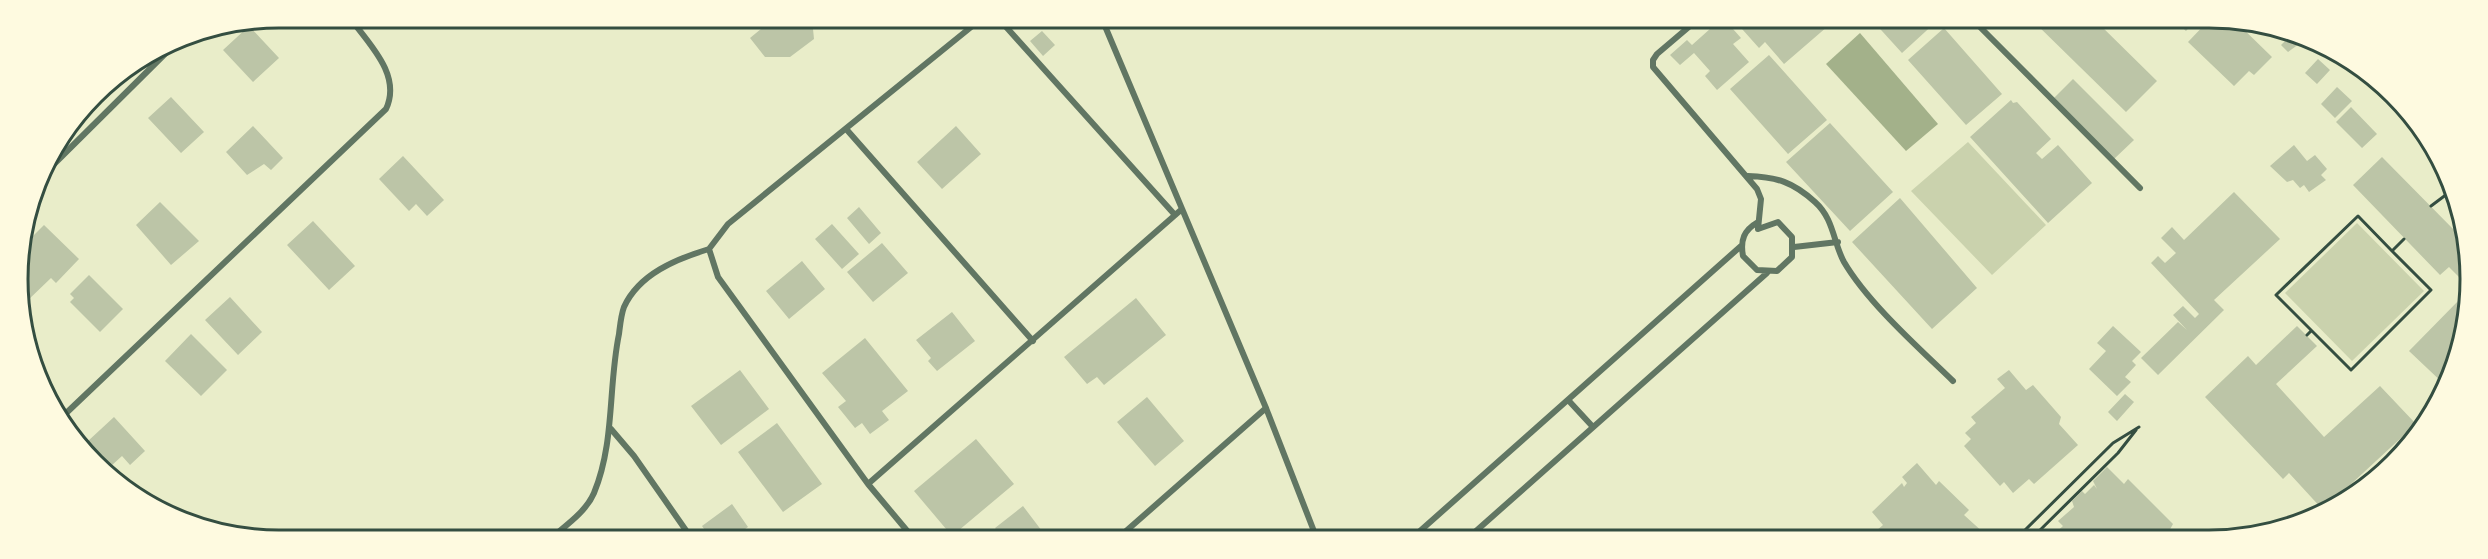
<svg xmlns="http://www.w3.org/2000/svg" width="2488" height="559" font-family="Jost,sans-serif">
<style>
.green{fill:#cad2ad}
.water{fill:#a3b18a}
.building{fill:#bcc5a7}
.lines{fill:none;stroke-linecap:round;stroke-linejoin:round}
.path{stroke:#344e41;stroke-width:3}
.minor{stroke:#617663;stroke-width:6}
.rim{fill:none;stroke:#344e41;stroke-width:3}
</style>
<rect width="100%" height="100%" fill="#e9edc9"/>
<path class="green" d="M 1968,142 L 2046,225 L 1992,275 L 1911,191 Z
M 2357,223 L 2424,291 L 2352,361 L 2285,293 Z"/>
<path class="water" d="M 1860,33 L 1938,124 L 1906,151 L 1826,64 Z"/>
<path class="building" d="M 771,19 L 812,19 L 814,39 L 790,57 L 765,57 L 750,38 L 772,20 Z
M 1720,20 L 1725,20 L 1741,38 L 1733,44 L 1749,62 L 1717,90 L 1705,76 L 1710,71 L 1694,53 L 1680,65 L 1670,55 L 1687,40 L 1692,45 Z
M 1734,20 L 1835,20 L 1784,64 L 1765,42 L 1759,48 Z
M 1872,20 L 1936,20 L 1937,21 L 1902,53 Z
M 2032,20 L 2095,20 L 2157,81 L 2126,112 Z
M 2174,20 L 2196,20 L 2186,31 Z
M 2209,20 L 2234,20 L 2272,57 L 2254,75 L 2249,71 L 2234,86 L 2188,42 Z
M 249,26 L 279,58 L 253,82 L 223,50 Z
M 1944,28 L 2002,94 L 1966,125 L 1908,60 Z
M 1042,31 L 1055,45 L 1043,56 L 1030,41 Z
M 2290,36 L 2303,41 L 2288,52 L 2281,45 Z
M 1769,55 L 1827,120 L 1788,154 L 1730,89 Z
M 2318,59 L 2330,70 L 2317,84 L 2305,73 Z
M 2073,79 L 2134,140 L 2114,159 L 2053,99 Z
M 2337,87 L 2352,101 L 2335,118 L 2321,104 Z
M 171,97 L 204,132 L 181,153 L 148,118 Z
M 2011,100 L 2013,103 L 2017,102 L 2051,139 L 2036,153 L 2042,159 L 2058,145 L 2092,183 L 2048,223 L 1970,137 Z
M 2351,107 L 2377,134 L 2362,148 L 2336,122 Z
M 1830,123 L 1893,192 L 1850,231 L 1786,162 Z
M 253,126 L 283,158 L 271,170 L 264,164 L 247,175 L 226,152 Z
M 956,126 L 981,154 L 942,189 L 917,162 Z
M 2294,145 L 2307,161 L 2315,155 L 2327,169 L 2321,175 L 2326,180 L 2309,192 L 2304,185 L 2300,188 L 2293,180 L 2287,182 L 2270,166 Z
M 403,156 L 444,200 L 427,216 L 416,204 L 409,211 L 379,179 Z
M 2382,157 L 2457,233 L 2462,227 L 2465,276 L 2461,279 L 2449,267 L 2440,275 L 2353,185 Z
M 2234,192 L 2280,239 L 2214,300 L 2224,310 L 2158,375 L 2141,358 L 2178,322 L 2187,330 L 2173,315 L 2183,306 L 2195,318 L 2199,314 L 2151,263 L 2158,256 L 2165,263 L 2176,253 L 2161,238 L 2172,227 L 2184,240 Z
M 1900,198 L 1977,288 L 1932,329 L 1852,242 Z
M 160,202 L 199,241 L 171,265 L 136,225 Z
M 859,207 L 881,233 L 869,244 L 847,218 Z
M 313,221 L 355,266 L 329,290 L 287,245 Z
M 832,224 L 859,254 L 842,269 L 815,239 Z
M 44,225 L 79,259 L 56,283 L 51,278 L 26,302 L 23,299 L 19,262 L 23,246 Z
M 882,243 L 908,273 L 873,302 L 847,272 Z
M 802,261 L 825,289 L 789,319 L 766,291 Z
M 89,275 L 123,309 L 100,332 L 70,302 L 74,298 L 70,294 Z
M 230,297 L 262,332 L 238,355 L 205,320 Z
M 2462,297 L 2467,302 L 2468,314 L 2446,386 L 2409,351 Z
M 1136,298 L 1166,335 L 1104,385 L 1097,377 L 1087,384 L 1064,357 Z
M 952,312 L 975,341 L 937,371 L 928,361 L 931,358 L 916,340 Z
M 2113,326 L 2141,352 L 2132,361 L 2136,365 L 2125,377 L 2131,382 L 2117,396 L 2089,369 L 2106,351 L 2097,343 Z
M 2297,326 L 2317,346 L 2276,384 L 2324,437 L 2380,386 L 2416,424 L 2323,510 L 2289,473 L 2283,479 L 2205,397 L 2248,356 L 2256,365 Z
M 191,334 L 227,370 L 201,396 L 165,361 Z
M 865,338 L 908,391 L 882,411 L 889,420 L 870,434 L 862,423 L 855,428 L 838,407 L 846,401 L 822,373 Z
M 740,370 L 769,409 L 721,445 L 691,406 Z
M 2009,370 L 2026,390 L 2033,385 L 2061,417 L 2059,424 L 2078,445 L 2034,484 L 2029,479 L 2013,493 L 2004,482 L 2000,486 L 1964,446 L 1971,439 L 1965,433 L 1976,423 L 1971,417 L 2005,388 L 1997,379 Z
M 2125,394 L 2134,402 L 2117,421 L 2108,412 Z
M 1147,397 L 1184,441 L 1155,466 L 1117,422 Z
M 114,417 L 145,451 L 130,465 L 122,456 L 111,466 L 88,441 Z
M 777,423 L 822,484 L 783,512 L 738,452 Z
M 976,439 L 1014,484 L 952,536 L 914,491 Z
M 1917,463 L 1936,485 L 1939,481 L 1969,510 L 1964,515 L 1985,534 L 1980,539 L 1873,539 L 1870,536 L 1883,525 L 1872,512 L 1902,483 L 1904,487 L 1907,483 L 1902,477 Z
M 2107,467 L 2124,484 L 2128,479 L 2173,524 L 2168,533 L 2173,539 L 2059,539 L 2054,534 L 2063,526 L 2058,521 L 2074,507 L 2072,501 L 2082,491 L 2085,494 L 2094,485 L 2097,489 L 2093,481 Z
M 732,504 L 748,527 L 731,539 L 711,539 L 702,526 Z
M 1023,506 L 1048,539 L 1003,539 L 995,528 Z"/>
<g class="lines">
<path class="path" d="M 2431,206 L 2451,191
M 2392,251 L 2431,290 L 2351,370 L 2276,295 L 2358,216 L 2392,251 L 2404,239
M 2307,335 L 2311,331
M 2016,539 L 2113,443 L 2139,427
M 2031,539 L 2118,453 L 2136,430"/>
<path class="minor" d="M 999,19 L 1175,215
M 1102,19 L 1266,408 L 1317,539
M 1697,20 L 1657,54 L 1653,60 L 1653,67 L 1757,189 L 1761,199 L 1758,229
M 1973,20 L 2140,188
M 847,130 L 1033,341
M 42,176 L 182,37
M 1748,176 C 1777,177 1793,182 1815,202 C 1834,219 1833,242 1844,262 C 1868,303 1919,348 1953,381
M 1758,222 L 1758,229 L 1778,222 L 1792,237 L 1792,257 L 1777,271 L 1757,270 L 1743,256 C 1740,240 1744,230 1758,222 Z
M 1794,247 L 1838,242
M 1569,401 L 1593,427
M 61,418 L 386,109 C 402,75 369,44 350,18
M 611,429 L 634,456 L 692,539
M 868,484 L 1182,209
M 550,539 C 565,526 586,512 594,493 C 615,442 608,387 619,334 C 620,326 621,315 624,307 C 639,274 676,259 709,249
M 914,539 L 868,484 L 718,277 L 709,249 L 728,224 L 981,19
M 1117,539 L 1266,408
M 1411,539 L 1741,246
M 1467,539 L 1767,273"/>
</g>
<path d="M0 0H2488V559H0ZM279 28H2209A251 251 0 0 1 2460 279V279A251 251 0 0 1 2209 530H279A251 251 0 0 1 28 279V279A251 251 0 0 1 279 28Z" fill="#fefae0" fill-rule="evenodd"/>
<path class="rim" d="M279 28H2209A251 251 0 0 1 2460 279V279A251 251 0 0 1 2209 530H279A251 251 0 0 1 28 279V279A251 251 0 0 1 279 28Z"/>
</svg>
